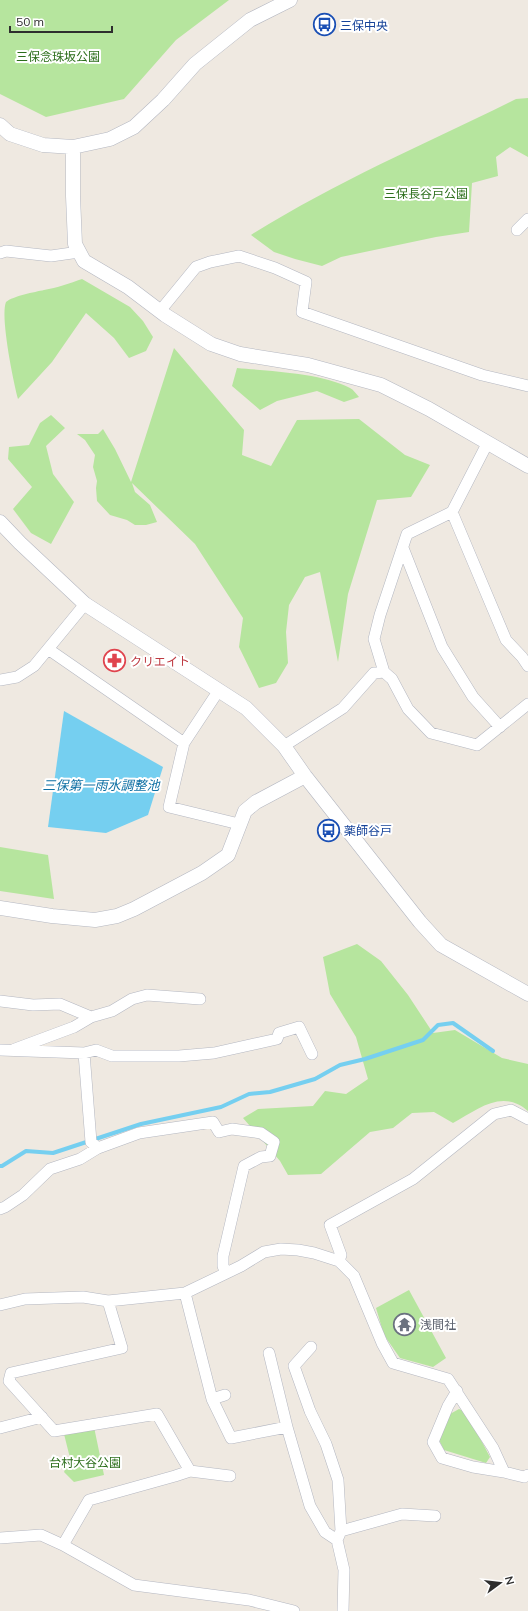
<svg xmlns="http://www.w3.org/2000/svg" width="528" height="1611" font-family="Mulish,'Noto Sans JP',sans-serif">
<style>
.green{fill:#b6e59e}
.water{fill:#75cff0}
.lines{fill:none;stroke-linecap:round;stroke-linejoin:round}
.stream{stroke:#75cff0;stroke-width:4}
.minor-casing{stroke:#b4b7c1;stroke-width:12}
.tertiary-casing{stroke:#b4b7c1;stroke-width:15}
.minor{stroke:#fff;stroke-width:11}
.tertiary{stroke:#fff;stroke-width:14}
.labels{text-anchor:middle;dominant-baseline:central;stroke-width:4;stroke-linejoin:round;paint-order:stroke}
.transit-label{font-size:12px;fill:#164399;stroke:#fff;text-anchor:start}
.park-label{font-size:12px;fill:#2c6e1b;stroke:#fff}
.health-label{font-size:12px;fill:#be3a42;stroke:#fff;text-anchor:start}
.worship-label{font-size:12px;fill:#5b616d;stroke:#fff;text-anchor:start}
.water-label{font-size:13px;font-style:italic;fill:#0d6fa3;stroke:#fff}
</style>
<rect width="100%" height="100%" fill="#efe9e1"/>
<path class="green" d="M 0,0 L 229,0 L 176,40 L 124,99 L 46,117 L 0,94 Z
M 528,98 L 528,157 L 510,147 L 496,157 L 498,176 L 472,183 L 469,232 L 436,237 L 341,257 L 322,266 L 295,259 L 274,252 L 251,235 C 335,182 427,143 516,99 Z
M 82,279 L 130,307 L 143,321 L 153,337 L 146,351 L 129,358 L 114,338 L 86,313 L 52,362 L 18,399 C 13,380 0,316 6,302 C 13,296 35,292 44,290 C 57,288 70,283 82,279 Z
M 174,348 L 244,430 L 242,455 L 271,466 L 297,420 L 359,419 L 405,455 L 430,465 L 411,497 L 377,500 L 348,594 L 338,662 L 320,572 L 305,577 L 289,605 L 286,632 L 288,663 L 276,683 L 259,688 L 239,647 L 243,618 L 195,544 L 132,483 L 135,492 L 150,505 L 157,522 L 146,525 L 135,525 L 127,520 L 110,515 L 97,501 L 96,488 L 97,481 L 93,467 L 95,455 L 85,440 L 77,434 L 98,434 L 103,429 L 115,449 L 131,482 Z
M 237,368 C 269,371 322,373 350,388 C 354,390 356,394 359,397 L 344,402 L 317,391 L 277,401 L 260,410 L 232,386 Z
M 51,415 L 65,428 L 46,446 L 53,474 L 74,502 L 51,544 L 31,533 L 13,509 L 32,487 L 8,459 L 9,447 L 29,445 L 40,423 Z
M 0,847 L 48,855 L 54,899 L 0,891 Z
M 357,944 L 381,961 L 408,995 L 433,1033 L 455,1030 L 502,1058 L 528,1064 L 528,1111 C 502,1088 477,1110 453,1123 L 434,1112 L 412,1113 L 393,1128 L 370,1132 L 321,1174 L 288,1175 L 280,1161 L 243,1118 L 258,1109 L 313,1106 L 325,1091 L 346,1094 L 368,1079 L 356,1037 L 330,994 L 323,957 Z
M 409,1290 L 446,1358 L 433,1367 L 400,1358 L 384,1335 L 376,1308 Z
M 459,1409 L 466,1412 L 490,1457 L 486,1463 L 444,1450 L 439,1440 L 450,1414 Z
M 94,1427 L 104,1475 L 74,1482 L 64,1472 L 70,1458 L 64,1434 Z"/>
<path class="water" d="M 64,711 L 163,767 L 148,815 L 106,833 L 48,827 Z"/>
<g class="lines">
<path class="stream" d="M 0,1166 L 2,1166 L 26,1151 L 53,1153 L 141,1124 L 221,1107 L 249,1094 L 270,1092 L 315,1079 L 340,1065 L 365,1059 L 423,1040 L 438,1025 L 453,1023 L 493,1051"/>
<defs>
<path id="minor" d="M 517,230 L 528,219
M 0,253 L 6,251 L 51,256 L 79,252
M 160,311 L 196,267 L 210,262 L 239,256 L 275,268 L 306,282 L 302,312 L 482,375 L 528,386
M 452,512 L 506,640 L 522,657 L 528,666
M 403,548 L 442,647 L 473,697 L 500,727
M 48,649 L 184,743
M 384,672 L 374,639 L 380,615 L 407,534 L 452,512 L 487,444
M 0,680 L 17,677 L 34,666 L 85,604
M 219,690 L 184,743 L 169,807 L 239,824
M 284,746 L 343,708 L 374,673 L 384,672 L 392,679 L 408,709 L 431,733 L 477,745 L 528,704
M 0,1001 L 33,1005 L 60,1004 L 91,1017
M 15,1049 L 74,1027 L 91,1017 L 112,1011 L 132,999 L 147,995 L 200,999
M 0,1050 L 84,1053 L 96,1050 L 112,1056 L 179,1056 L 214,1053 L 277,1039 L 279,1033 L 299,1027 L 312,1054
M 84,1053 L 91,1142 L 98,1148 L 139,1133 L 213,1122 L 219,1132 L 232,1129 L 261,1133 L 274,1142 L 270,1156 L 261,1157 L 244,1166 L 223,1256 L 223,1266 L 226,1273
M 0,1209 L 5,1207 L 23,1195 L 50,1169 L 80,1159 L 98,1148
M 339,1261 L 341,1255 L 330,1225 L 413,1179 L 494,1114 L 511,1110 L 528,1119
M 185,1293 L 212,1399 L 231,1438 L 287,1427
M 0,1305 L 25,1299 L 83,1297 L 108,1301 L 185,1293 L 241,1266 L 264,1252 L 281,1249 L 298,1250 L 314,1253 L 339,1261 L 354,1276 L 382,1343 L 393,1363 L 448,1379 L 493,1448 L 504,1472 L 524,1477 L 528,1475
M 311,1347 L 294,1366 L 310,1411 L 326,1444 L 338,1480 L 341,1531 L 337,1540
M 269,1353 L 287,1427 L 310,1506 L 325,1532 L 337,1540 L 344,1570 L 343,1611
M 457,1391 L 448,1406 L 433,1442 L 442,1458 L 473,1467 L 504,1472
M 212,1399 L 225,1395
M 0,1428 L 42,1417
M 190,1471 L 230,1476
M 341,1531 L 402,1514 L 435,1516
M 0,1538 L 41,1535 L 63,1545 L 134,1585 L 249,1600 L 294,1611
M 63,1545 L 89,1500 L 175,1476 L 190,1471 L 157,1414 L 54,1431 L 9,1381 L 11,1373 L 122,1348 L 108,1301"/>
<path id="tertiary" d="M 0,125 L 10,134 L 43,145 L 73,147 L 110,139 L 134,127 L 163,100 L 195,64 L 250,20 L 290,0
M 73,147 L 73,196 L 75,244 L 84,261 L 128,287 L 165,315 L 211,344 L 240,354 L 308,365 L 381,385 L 429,409 L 528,466
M 0,522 L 20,543 L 85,604 L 246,708 L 284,746 L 305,776 L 420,922 L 441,945 L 528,994
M 0,908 L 52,916 L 95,920 L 117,916 L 134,909 L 202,873 L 228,855 L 245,811 L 256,802 L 305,776"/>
</defs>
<use href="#minor" class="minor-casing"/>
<use href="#tertiary" class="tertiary-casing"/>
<use href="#minor" class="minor"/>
<use href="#tertiary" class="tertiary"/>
</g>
<defs>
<symbol id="bus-ring" viewBox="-11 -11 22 22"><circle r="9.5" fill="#fff" stroke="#1a4fb4" stroke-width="1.5"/><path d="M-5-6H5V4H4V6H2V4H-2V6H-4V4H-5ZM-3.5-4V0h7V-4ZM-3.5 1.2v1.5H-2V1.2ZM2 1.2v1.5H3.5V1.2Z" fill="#1a4fb4"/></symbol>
<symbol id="pharmacy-ring" viewBox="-11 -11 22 22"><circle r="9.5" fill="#fff" stroke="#e0444e" stroke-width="1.5"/><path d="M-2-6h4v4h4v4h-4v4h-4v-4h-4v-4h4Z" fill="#e0444e"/></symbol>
<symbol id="temple-ring" viewBox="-11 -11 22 22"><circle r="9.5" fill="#fff" stroke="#6b7280" stroke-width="1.5"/><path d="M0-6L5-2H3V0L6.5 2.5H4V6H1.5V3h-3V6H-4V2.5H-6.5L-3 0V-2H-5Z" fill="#6b7280"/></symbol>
</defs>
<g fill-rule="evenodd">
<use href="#bus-ring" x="312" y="12" width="25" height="25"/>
<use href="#pharmacy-ring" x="102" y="648" width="25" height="25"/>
<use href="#bus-ring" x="316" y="818" width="25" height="25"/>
<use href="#temple-ring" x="392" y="1312" width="25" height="25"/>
</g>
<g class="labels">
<g class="transit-label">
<text x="340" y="25">三保中央</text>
<text x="344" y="830">薬師谷戸</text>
</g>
<g class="park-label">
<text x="58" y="56">三保念珠坂公園</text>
<text x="426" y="193">三保長谷戸公園</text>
<text x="85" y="1462">台村大谷公園</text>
</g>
<g class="health-label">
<text x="130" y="661">クリエイト</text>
</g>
<g class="worship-label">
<text x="420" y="1324">浅間社</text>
</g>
<g class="water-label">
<text x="101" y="785">三保第一雨水調整池</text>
</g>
</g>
<g transform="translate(500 1583) rotate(75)" stroke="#ffffff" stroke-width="3" paint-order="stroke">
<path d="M0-3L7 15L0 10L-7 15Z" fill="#2e2e2e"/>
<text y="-6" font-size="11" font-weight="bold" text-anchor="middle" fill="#2e2e2e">N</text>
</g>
<path d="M10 26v6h102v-6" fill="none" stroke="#2e2e2e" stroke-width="2"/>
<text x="16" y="26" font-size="12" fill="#2e2e2e" stroke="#ffffff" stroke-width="3" paint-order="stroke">50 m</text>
</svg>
